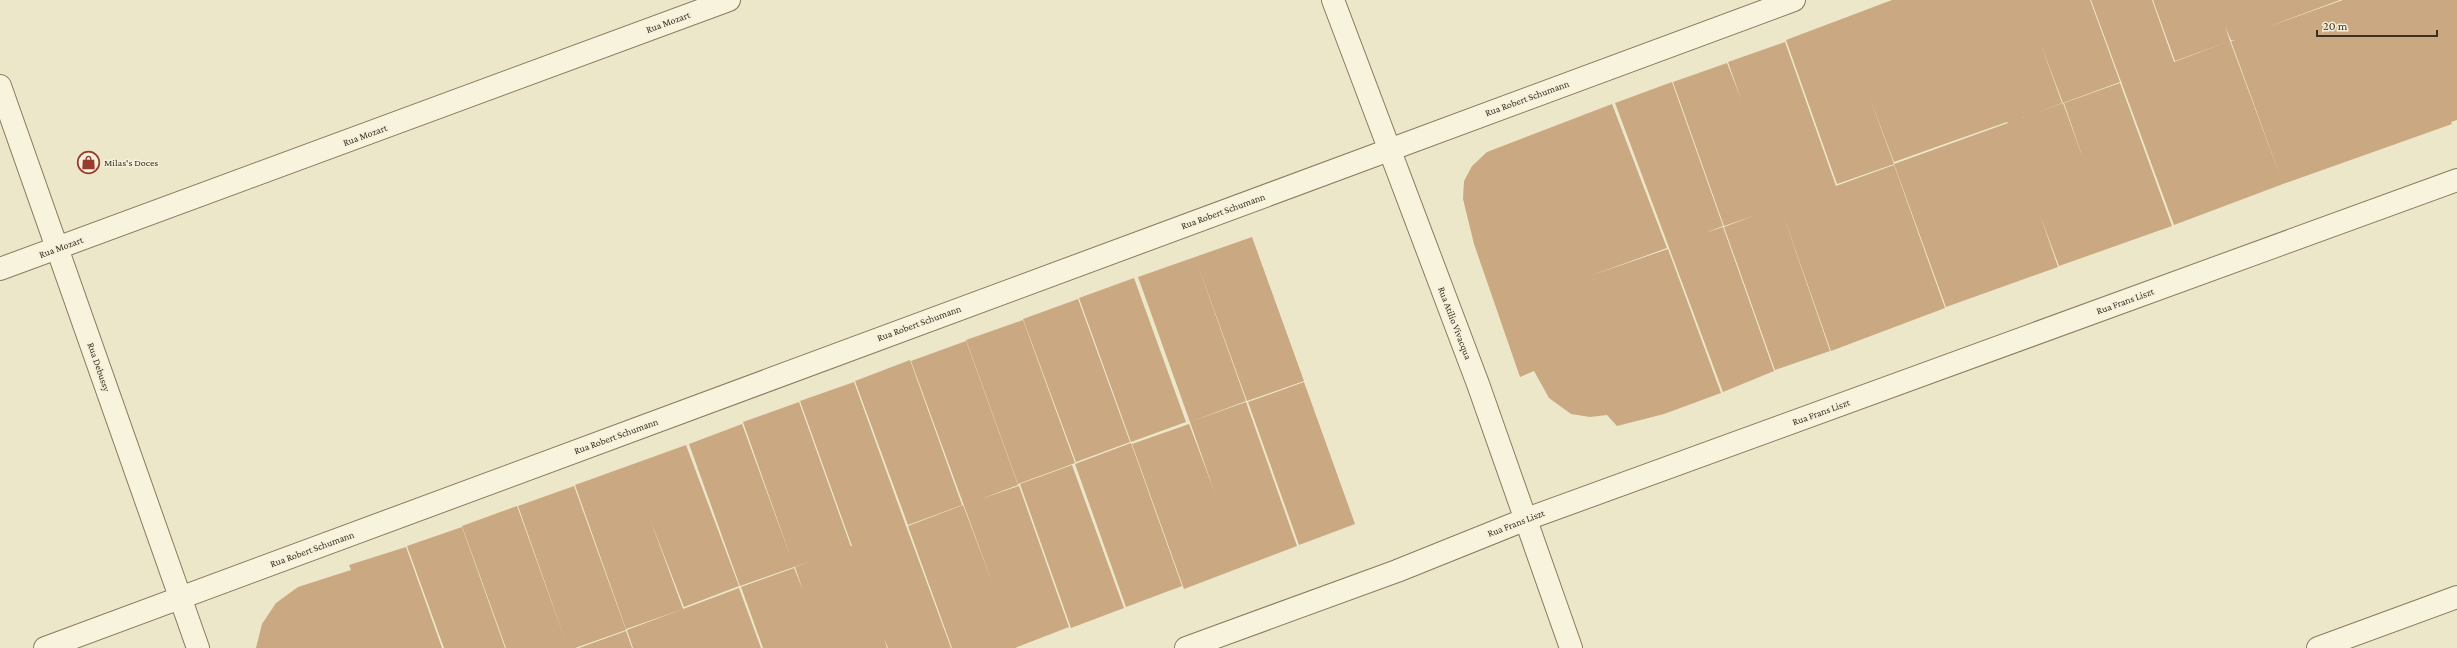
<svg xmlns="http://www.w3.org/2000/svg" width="2457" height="648" font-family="'Crimson Pro',serif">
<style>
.building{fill:#caa881}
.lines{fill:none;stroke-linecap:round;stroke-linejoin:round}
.minor-casing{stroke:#897a5f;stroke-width:24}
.minor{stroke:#f8f3dd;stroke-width:22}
.labels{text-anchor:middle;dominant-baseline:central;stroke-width:3;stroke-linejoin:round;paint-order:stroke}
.street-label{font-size:10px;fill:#3b3021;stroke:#f5f0d9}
.poi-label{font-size:10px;fill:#3b3021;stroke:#f5f0d9;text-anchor:start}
</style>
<rect width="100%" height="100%" fill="#ede7ca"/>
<path class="building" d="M 1892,0 L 1899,0 L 1950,142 L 1894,162 L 1868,93 L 1894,164 L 1837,184 L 1786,40 Z
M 1899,0 L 1964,0 L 1988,69 L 1964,0 L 2090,0 L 2120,82 L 2063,103 L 2040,42 L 2062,103 L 2022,118 L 2063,103 L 2085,164 L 2064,103 L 2120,83 L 2172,226 L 2059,266 L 2040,215 L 2058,267 L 1946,307 L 1894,164 L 2008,123 L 2007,122 L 1950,142 Z
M 2091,0 L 2152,0 L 2174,62 L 2230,41 L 2283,184 L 2174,225 Z
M 2153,0 L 2279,0 L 2286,20 L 2272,26 L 2287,20 L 2291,34 L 2287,20 L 2343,0 L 2457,0 L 2457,120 L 2451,122 L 2452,124 L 2283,184 L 2231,41 L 2235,40 L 2231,40 L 2225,26 L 2230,41 L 2175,61 Z
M 2279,0 L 2340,0 L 2286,20 Z
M 1785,42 L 1836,186 L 1894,165 L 1945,308 L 1831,351 L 1780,206 L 1830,351 L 1775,370 L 1724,227 L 1756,215 L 1724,226 L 1673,82 L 1727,63 L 1741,99 L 1728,62 Z
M 1672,82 L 1723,226 L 1705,233 L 1723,227 L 1774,371 L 1723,392 L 1615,103 Z
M 1612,104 L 1667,248 L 1587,277 L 1668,249 L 1721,393 L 1664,414 L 1617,426 L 1607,415 L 1590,417 L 1571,414 L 1549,398 L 1534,371 L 1520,377 L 1474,244 L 1463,199 L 1464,181 L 1472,166 L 1487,152 Z
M 1252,237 L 1304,381 L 1247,401 L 1195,257 Z
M 1195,257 L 1246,401 L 1190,422 L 1138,277 Z
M 1134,278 L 1186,422 L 1131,442 L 1079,298 Z
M 1078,299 L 1130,442 L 1076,462 L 1023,319 Z
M 1023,320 L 1075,463 L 1018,484 L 966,340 Z
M 966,341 L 1018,485 L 981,499 L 1019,486 L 1069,627 L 1015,648 L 952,648 L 908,526 L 963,505 L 995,590 L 911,361 Z
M 910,360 L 962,505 L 908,525 L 855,381 Z
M 854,382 L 906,526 L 852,546 L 800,401 Z
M 1304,382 L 1355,524 L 1299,545 L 1248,402 Z
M 799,402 L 851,547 L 740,586 L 689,444 L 742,424 L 792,561 L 743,422 Z
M 1246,402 L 1297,546 L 1184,589 L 1132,444 L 1189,424 L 1215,493 L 1190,422 Z
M 1131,443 L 1182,586 L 1126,607 L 1075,464 Z
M 686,445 L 739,586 L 684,607 L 650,519 L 683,609 L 626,629 L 575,485 Z
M 1072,465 L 1124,608 L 1071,628 L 1020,484 Z
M 574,486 L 626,630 L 575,648 L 568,648 L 518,506 Z
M 517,506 L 568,648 L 506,648 L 462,526 Z
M 906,526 L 951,648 L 888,648 L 884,638 L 887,648 L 763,648 L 741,587 L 794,568 L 803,590 L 795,567 Z
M 462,527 L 505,648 L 444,648 L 407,546 Z
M 406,547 L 442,648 L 256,648 L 262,624 L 276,603 L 298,587 L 351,570 L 349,565 Z
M 739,588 L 761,648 L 697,648 L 683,609 Z
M 683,609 L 697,648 L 633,648 L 627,630 Z
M 626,631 L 632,648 L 579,648 Z"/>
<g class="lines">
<defs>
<path id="minor" d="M 1333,0 L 1478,384 L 1571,648
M 0,86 L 198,648
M 0,269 L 729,0
M 45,648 L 1794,0
M 1186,648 L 1397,571 L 1524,520 L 2457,180
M 2318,648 L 2457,597"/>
</defs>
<use href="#minor" class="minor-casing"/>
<use href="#minor" class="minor"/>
</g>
<defs>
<symbol id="shop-ring" viewBox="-11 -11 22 22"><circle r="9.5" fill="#f5f0d9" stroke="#963c31" stroke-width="1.5"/><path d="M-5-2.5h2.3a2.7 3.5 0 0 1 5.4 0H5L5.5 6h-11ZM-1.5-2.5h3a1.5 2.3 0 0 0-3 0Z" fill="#963c31"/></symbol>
</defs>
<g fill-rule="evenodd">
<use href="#shop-ring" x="76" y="150" width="25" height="25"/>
</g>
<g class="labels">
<g class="street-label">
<text transform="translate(668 22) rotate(-20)">Rua Mozart</text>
<text transform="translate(1527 98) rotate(-20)">Rua Robert Schumann</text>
<text transform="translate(365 135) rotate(-20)">Rua Mozart</text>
<text transform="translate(1223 211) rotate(-20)">Rua Robert Schumann</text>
<text transform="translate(61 247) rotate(-20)">Rua Mozart</text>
<text transform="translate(2125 301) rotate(-20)">Rua Frans Liszt</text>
<text transform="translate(919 323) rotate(-20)">Rua Robert Schumann</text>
<text transform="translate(1455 323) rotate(69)">Rua Atilio Vivacqua</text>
<text transform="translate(99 367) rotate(71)">Rua Debussy</text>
<text transform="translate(1821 412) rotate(-20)">Rua Frans Liszt</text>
<text transform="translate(616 436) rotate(-20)">Rua Robert Schumann</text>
<text transform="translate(1516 523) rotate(-21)">Rua Frans Liszt</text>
<text transform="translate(312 549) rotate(-20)">Rua Robert Schumann</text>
</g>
<g class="poi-label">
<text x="104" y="162">Milas's Doces</text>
</g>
</g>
<path d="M2317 30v6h120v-6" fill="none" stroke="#3b3021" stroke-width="2"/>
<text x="2323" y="30" font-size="12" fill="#3b3021" stroke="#f5f0d9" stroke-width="3" paint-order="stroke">20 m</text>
</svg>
